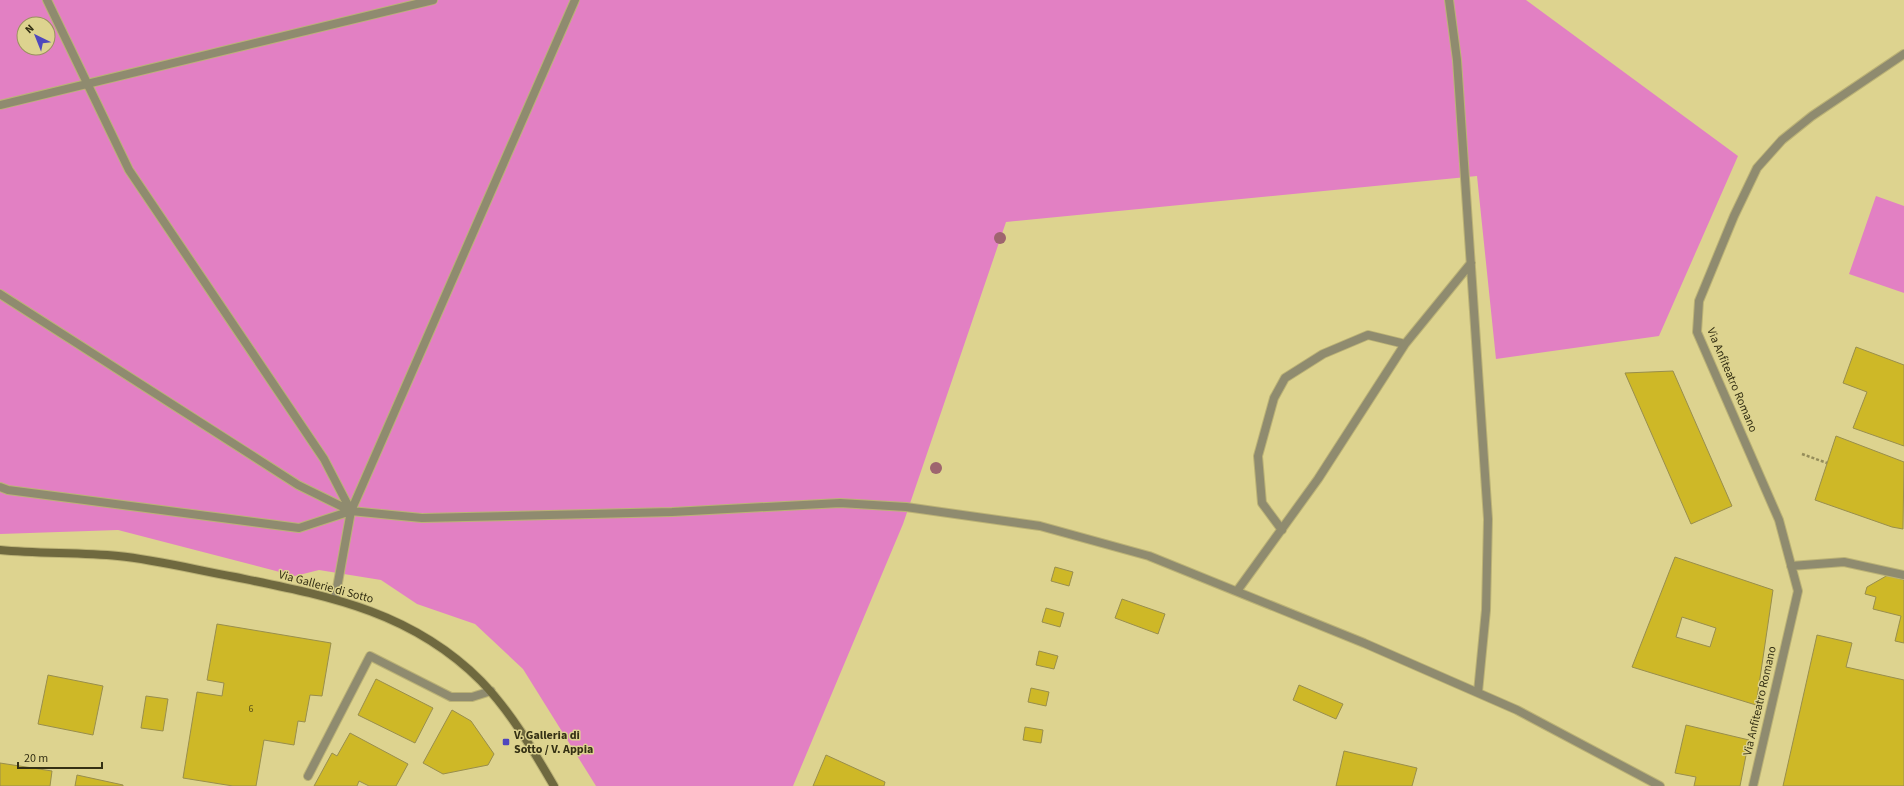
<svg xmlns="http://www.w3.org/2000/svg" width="1904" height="786" font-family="'Source Sans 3',sans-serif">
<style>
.green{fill:#e280c3;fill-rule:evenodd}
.building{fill:#ceb827;stroke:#998e4c;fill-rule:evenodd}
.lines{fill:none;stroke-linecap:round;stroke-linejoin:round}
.service-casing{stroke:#bbb276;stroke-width:10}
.minor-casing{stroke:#bbb276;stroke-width:10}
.secondary-casing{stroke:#bbb276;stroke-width:10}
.path{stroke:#958d5a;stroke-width:2.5;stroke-dasharray:3 2;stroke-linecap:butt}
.service{stroke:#8f8b6f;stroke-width:8}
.minor{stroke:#8f8b6f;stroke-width:8}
.secondary{stroke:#6f693f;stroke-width:8}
.tree{fill:#9e656f}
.poi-dot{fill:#4f47bd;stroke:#ddd38f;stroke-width:1.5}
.labels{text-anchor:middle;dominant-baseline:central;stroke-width:3;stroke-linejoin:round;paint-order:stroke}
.number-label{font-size:10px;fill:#5a5219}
.street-label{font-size:12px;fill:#343014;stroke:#ddd38f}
.poi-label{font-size:12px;font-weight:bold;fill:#343014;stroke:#ddd38f;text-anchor:start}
</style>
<rect width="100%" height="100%" fill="#ddd38f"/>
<path class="green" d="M 0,0 L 1526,0 L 1738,156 L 1659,336 L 1496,359 L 1477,176 L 1006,222 L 903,524 L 793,786 L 596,786 L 523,669 L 475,624 L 417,604 L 381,580 L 319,570 L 295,576 L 118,530 L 0,534 ZM 24,24 L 48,24 L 48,48 L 24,48 Z
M 1876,196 L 1904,206 L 1904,293 L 1849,274 Z"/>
<path class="building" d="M 1856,347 L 1904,365 L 1904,446 L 1853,428 L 1867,392 L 1843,383 Z
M 1673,371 L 1732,506 L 1691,524 L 1625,373 Z
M 1836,436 L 1904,462 L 1903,529 L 1892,527 L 1815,500 Z
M 1675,557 L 1773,590 L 1756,705 L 1632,667 ZM 1682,617 L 1716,628 L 1710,647 L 1676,637 Z
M 1055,567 L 1073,572 L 1069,586 L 1051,581 Z
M 1888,575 L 1904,580 L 1904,643 L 1895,641 L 1901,616 L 1873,609 L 1876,597 L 1865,594 L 1867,587 Z
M 1122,599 L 1165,614 L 1158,634 L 1115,618 Z
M 1046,608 L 1064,613 L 1060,627 L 1042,622 Z
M 217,624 L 331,643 L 322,696 L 310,695 L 305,722 L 298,721 L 294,745 L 264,740 L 256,786 L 233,786 L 183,778 L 197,692 L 222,696 L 224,683 L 207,680 Z
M 1817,635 L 1852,643 L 1846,667 L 1904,680 L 1904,786 L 1783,786 Z
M 1039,651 L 1058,656 L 1054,669 L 1036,665 Z
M 48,675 L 103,686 L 93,735 L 38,724 Z
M 376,679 L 433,708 L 415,743 L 358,715 Z
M 1299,685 L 1343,704 L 1336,719 L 1293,700 Z
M 1031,688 L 1049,692 L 1046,706 L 1028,702 Z
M 146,696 L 168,699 L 163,731 L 141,728 Z
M 452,710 L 471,721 L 494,754 L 488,765 L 443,774 L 423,763 Z
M 1686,725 L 1749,740 L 1740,786 L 1694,786 L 1696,777 L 1675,773 Z
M 1025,727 L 1043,730 L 1041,743 L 1023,740 Z
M 350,733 L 408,764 L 396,786 L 369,786 L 359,781 L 357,786 L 314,786 L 332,753 L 337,756 Z
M 1344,751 L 1417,768 L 1412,786 L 1336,786 Z
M 826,755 L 885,782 L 884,786 L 813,786 Z
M 0,763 L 52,771 L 50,786 L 0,786 Z
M 77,775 L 123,785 L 123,786 L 75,786 Z"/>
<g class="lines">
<defs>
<path id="service" d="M 47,0 L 129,170 L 324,459 L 351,511
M 1449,0 L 1457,60 L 1488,519 L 1486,610 L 1478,692
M 0,105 L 433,0
M 0,294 L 298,485 L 351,511 L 422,518 L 672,512 L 840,503 L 906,507 L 1040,526 L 1149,556 L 1364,643 L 1517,710 L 1660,786
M 0,487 L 8,490 L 299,528 L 351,511
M 1282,530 L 1262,503 L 1258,456 L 1274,398 L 1285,378 L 1323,354 L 1368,335 L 1405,344
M 1237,591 L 1318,479 L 1405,344 L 1471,263
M 335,599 L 351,511 L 575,0
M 308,776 L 370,656 L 451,697 L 472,697 L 491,691"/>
<path id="minor" d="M 1791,566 L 1844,562 L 1904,575
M 1753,786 L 1798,591 L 1779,520 L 1697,332 L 1699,301 L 1734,216 L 1757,168 L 1782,140 L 1812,116 L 1904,54"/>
<path id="secondary" d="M 0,550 C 39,554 79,552 118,556 C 158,560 196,570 235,577 C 328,596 411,611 481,681 C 511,712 533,750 554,786"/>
</defs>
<use href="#service" class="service-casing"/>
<use href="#minor" class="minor-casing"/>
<use href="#secondary" class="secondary-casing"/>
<path class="path" d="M 1802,454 L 1827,463"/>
<use href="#service" class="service"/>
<use href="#minor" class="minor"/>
<use href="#secondary" class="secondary"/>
</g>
<g class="tree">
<circle cx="1000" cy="238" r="6"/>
<circle cx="936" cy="468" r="6"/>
</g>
<rect class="poi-dot" x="502" y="738" width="8" height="8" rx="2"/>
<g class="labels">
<g class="number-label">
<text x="251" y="709">6</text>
</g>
<g class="street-label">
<text transform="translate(1732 380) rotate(67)">Via Anfiteatro Romano</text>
<text transform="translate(326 587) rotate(15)">Via Gallerie di Sotto</text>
<text transform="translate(1760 701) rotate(-77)">Via Anfiteatro Romano</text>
</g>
<g class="poi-label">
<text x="514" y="735">V. Galleria di<tspan x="514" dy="14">Sotto / V. Appia</tspan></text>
</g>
</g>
<g transform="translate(36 36) rotate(317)"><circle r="19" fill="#ddd38f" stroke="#99925e"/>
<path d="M0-3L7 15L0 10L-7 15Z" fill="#4f47bd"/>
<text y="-6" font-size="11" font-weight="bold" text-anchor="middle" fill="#343014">N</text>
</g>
<path d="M18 762v6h84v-6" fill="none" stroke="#343014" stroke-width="2"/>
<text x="24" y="762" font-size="12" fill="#343014" stroke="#ddd38f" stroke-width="3" paint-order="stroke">20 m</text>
</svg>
